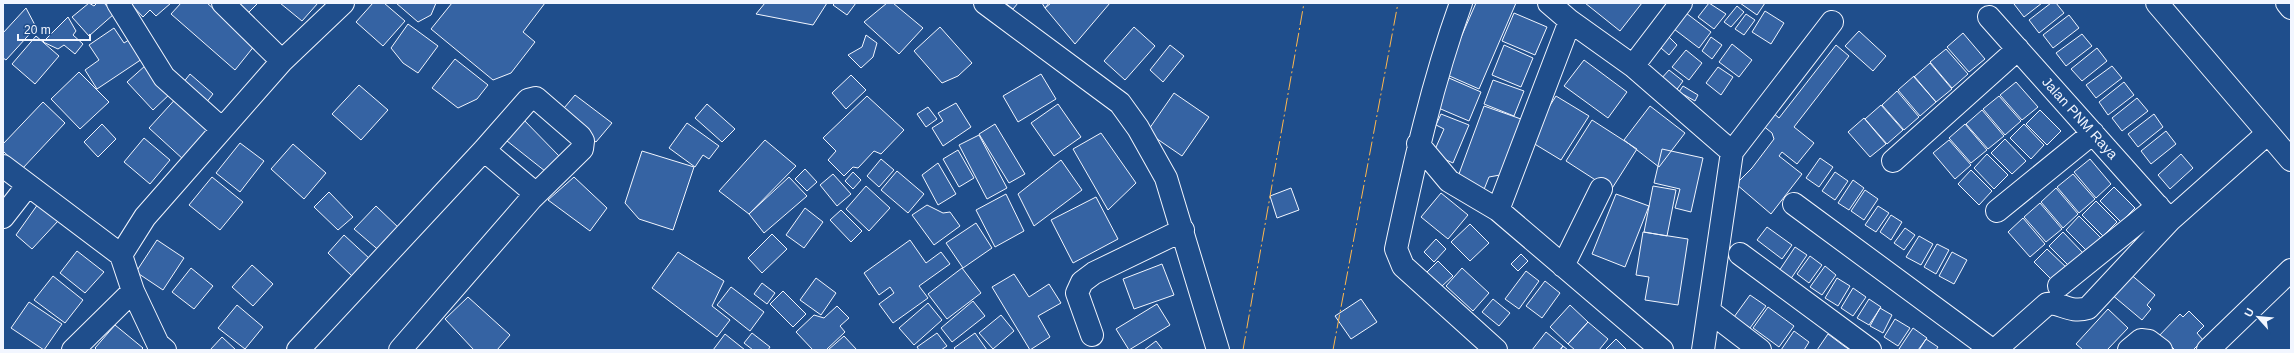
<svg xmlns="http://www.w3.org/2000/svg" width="2294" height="353" font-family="Arial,sans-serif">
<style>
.building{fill:#3563a3;stroke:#f2f6ff}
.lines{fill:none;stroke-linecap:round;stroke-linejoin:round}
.minor-casing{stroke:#f2f6ff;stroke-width:24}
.minor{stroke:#1f4e8c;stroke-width:22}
.power{stroke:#ffb74d;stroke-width:1;stroke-dasharray:14 3 2 3;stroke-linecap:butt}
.labels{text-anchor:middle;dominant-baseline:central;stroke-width:3;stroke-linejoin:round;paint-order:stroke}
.street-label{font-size:14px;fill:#f2f6ff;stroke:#1f4e8c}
</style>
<rect width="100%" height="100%" fill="#1f4e8c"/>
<path class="building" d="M 89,3 L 94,6 L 97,3 L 104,3 L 114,14 L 89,36 L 72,17 Z
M 130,3 L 171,3 L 156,16 L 150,10 L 143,17 Z
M 181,3 L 207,3 L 255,45 L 235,70 L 171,14 Z
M 231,3 L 258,3 L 244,17 Z
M 280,3 L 318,3 L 302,21 Z
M 373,3 L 384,3 L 405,21 L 383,46 L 356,22 Z
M 396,3 L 436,3 L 431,15 L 418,22 Z
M 452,3 L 545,3 L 523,32 L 535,42 L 511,73 L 493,80 L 431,29 Z
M 765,3 L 827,3 L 813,25 L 756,14 Z
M 835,3 L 856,3 L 847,15 L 833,5 Z
M 887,3 L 893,3 L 923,28 L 899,54 L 864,22 Z
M 1005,3 L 1018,3 L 1013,9 Z
M 1042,3 L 1049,3 L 1045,8 Z
M 1051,3 L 1110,3 L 1075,44 L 1045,8 Z
M 1476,3 L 1516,3 L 1479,89 L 1445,74 Z
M 1585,3 L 1642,3 L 1620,31 Z
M 1709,3 L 1726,14 L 1714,29 L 1698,17 Z
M 1740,3 L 1765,3 L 1757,15 Z
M 2016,3 L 2042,3 L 2024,17 L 2014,4 Z
M 2051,3 L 2056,3 L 2064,13 L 2039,33 L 2029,20 Z
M 1737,6 L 1744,12 L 1731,27 L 1724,22 Z
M 26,8 L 36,27 L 6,60 L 3,58 L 3,33 Z
M 1765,11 L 1784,23 L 1771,44 L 1752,32 Z
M 1514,13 L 1547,27 L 1535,55 L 1502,41 Z
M 1686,13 L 1711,32 L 1699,48 L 1674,29 Z
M 1746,14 L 1755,20 L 1744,35 L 1735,29 Z
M 2069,15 L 2079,28 L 2053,48 L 2043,35 Z
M 68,17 L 76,31 L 73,35 L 83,44 L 75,54 L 64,45 L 58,49 L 43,42 Z
M 408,24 L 438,46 L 418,73 L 403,63 L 391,48 Z
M 940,27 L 972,63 L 958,76 L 942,83 L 914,51 Z
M 1134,27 L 1155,46 L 1125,80 L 1104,61 Z
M 114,28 L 124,43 L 132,38 L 145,57 L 97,89 L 85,70 L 99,60 L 89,45 Z
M 1859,31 L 1886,56 L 1873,71 L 1845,46 Z
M 1963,33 L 1985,59 L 1969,72 L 1947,47 Z
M 2082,34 L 2092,46 L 2066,66 L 2056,53 Z
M 866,35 L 877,43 L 873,57 L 861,68 L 848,55 L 862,47 Z
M 36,36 L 59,56 L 35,84 L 12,64 Z
M 1668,36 L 1677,45 L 1669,55 L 1661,48 Z
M 1711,37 L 1722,45 L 1712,59 L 1702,51 Z
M 1732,44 L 1752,60 L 1739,77 L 1719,62 Z
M 1170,45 L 1184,56 L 1163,82 L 1150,70 Z
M 1504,45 L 1533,58 L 1521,87 L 1492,75 Z
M 1836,45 L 1849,56 L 1794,127 L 1814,143 L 1797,164 L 1782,152 L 1779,156 L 1802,174 L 1771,214 L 1736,184 L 1752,168 L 1774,139 L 1772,133 L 1762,125 L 1772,112 L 1779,118 Z
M 2097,48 L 2107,61 L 2082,81 L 2071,69 Z
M 1946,49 L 1968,74 L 1952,88 L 1930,62 Z
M 1686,50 L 1702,63 L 1689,80 L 1672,67 Z
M 455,59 L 488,85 L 477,99 L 458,108 L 432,88 Z
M 1584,60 L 1627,92 L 1608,118 L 1564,86 Z
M 1930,63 L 1952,89 L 1936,102 L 1914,77 Z
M 146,65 L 171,93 L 153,110 L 127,82 Z
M 2112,66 L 2122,78 L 2096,98 L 2086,85 Z
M 1718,67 L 1733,77 L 1721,95 L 1706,83 Z
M 1669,70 L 1683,81 L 1675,92 L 1660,80 Z
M 79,72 L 109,102 L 80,129 L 51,99 Z
M 190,74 L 213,94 L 202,108 L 179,88 Z
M 1041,74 L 1056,99 L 1018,122 L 1003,96 Z
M 851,75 L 866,90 L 846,109 L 832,93 Z
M 1914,76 L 1936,102 L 1920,116 L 1898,90 Z
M 1449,78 L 1481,92 L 1469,121 L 1436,107 Z
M 1493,80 L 1524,91 L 1514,116 L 1484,104 Z
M 2016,82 L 2038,107 L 2022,120 L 2000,95 Z
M 2124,82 L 2134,95 L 2108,115 L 2099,102 Z
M 359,85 L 388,110 L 361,140 L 332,114 Z
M 1683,86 L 1698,95 L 1695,101 L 1679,92 Z
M 1897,91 L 1919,117 L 1904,130 L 1882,105 Z
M 1174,93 L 1209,117 L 1182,156 L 1147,132 Z
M 180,94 L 215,126 L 184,160 L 149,128 Z
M 575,95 L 612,123 L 596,142 L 559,114 Z
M 867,96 L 904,130 L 881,154 L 874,151 L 858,168 L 853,167 L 844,176 L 828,160 L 836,151 L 823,138 Z
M 1556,96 L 1589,116 L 1561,160 L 1528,140 Z
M 1999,96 L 2021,121 L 2005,135 L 1983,109 Z
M 2137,98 L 2148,111 L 2122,131 L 2112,118 Z
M 43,102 L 65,123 L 22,169 L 3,151 L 3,144 Z
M 956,103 L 971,127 L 943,146 L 932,128 L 943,121 L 938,113 Z
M 707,104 L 735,129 L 722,142 L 695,118 Z
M 1058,104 L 1081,137 L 1054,156 L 1031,123 Z
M 1881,105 L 1903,130 L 1887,144 L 1865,119 Z
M 1484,106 L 1521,119 L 1500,175 L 1489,177 L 1483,192 L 1456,182 Z
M 1650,106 L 1685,133 L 1659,167 L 1624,140 Z
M 928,107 L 937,119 L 926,127 L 917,114 Z
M 1982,110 L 2004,136 L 1988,149 L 1966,124 Z
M 2040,110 L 2061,131 L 2047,145 L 2026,124 Z
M 1441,114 L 1469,125 L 1453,163 L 1433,154 L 1444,129 L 1436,125 Z
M 2154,114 L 2163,127 L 2138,147 L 2128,134 Z
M 520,116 L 560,157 L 550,175 L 502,137 Z
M 1864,118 L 1886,144 L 1870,157 L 1848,132 Z
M 1592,120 L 1637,149 L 1611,190 L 1566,161 Z
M 687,123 L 719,146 L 709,159 L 703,155 L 695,167 L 669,148 Z
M 102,124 L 116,139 L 98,157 L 84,142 Z
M 995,124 L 1025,174 L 1009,183 L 979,134 Z
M 1965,124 L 1987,150 L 1971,163 L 1949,138 Z
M 2024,124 L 2044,145 L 2031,159 L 2010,138 Z
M 2166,131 L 2176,144 L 2151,164 L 2141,151 Z
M 1101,133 L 1136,183 L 1108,210 L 1073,149 Z
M 979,135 L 1007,188 L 987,199 L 959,145 Z
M 144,138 L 170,160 L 150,184 L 124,162 Z
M 2005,139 L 2026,161 L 2012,174 L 1991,153 Z
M 765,140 L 796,166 L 749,214 L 719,191 Z
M 1949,140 L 1971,165 L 1955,179 L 1933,153 Z
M 240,143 L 264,161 L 240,192 L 216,173 Z
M 293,144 L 326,173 L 304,199 L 271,169 Z
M 1662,149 L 1703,158 L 1691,212 L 1675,208 L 1680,189 L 1654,183 Z
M 958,150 L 974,178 L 959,187 L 943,159 Z
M 642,151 L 694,167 L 673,230 L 639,219 L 625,203 Z
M 1987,154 L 2008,175 L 1994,189 L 1974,168 Z
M 2181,154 L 2193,168 L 2170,189 L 2158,175 Z
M 1820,158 L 1833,167 L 1819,187 L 1806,178 Z
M 881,159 L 894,170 L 879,187 L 867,176 Z
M 2090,159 L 2111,184 L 2096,198 L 2074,172 Z
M 1061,160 L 1082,190 L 1034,226 L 1018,194 Z
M 938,163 L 956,194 L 938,205 L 922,175 Z
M 805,169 L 817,182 L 807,191 L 795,179 Z
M 1971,170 L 1992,191 L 1979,205 L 1958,184 Z
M 897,171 L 924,194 L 908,213 L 881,190 Z
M 853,172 L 861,180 L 853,189 L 845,181 Z
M 1835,172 L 1848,181 L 1835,200 L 1822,191 Z
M 833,174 L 851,194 L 837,206 L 820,185 Z
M 2073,174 L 2095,199 L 2079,213 L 2057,187 Z
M 212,177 L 243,202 L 220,230 L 189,205 Z
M 574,177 L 607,208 L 590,231 L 548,200 Z
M 789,177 L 807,196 L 764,233 L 749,214 Z
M 1853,180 L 1864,188 L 1849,210 L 1838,203 Z
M 866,186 L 890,208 L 869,231 L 846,209 Z
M 1653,186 L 1676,190 L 1667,236 L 1644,232 Z
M 2114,187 L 2135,208 L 2121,222 L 2100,201 Z
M 1291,188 L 1299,210 L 1277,218 L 1270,196 Z
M 2056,188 L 2078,214 L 2063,228 L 2041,202 Z
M 1865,190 L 1878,199 L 1864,220 L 1851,211 Z
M 329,192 L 353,217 L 338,230 L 314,207 Z
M 1441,193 L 1468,215 L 1448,239 L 1421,217 Z
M 1006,194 L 1024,231 L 995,247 L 976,210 Z
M 1616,194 L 1649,206 L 1625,267 L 1592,254 Z
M 1096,197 L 1118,239 L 1073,263 L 1051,220 Z
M 2096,201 L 2117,222 L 2103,236 L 2082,215 Z
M 2040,203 L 2062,229 L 2046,242 L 2024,217 Z
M 38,204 L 58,221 L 32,249 L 16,235 Z
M 927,205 L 943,213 L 950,212 L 960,226 L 934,245 L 912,215 Z
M 376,206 L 401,230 L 382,253 L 354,229 Z
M 1878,206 L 1889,213 L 1876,232 L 1865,225 Z
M 805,208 L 823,222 L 804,248 L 786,235 Z
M 841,210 L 862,231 L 851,242 L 830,220 Z
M 1891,215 L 1902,222 L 1891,240 L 1880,232 Z
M 2079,216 L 2101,238 L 2087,251 L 2066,230 Z
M 2023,218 L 2045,244 L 2030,257 L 2008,232 Z
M 976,223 L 992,248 L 963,268 L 946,243 Z
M 1470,224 L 1489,243 L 1470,261 L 1451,242 Z
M 1767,227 L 1792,245 L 1782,259 L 1757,240 Z
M 1905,228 L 1915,235 L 1904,250 L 1894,243 Z
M 1643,232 L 1688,239 L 1678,305 L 1645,300 L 1649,277 L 1636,275 Z
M 2063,232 L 2083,253 L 2070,267 L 2049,246 Z
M 772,234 L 787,249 L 762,273 L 748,258 Z
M 344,235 L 370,259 L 353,277 L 328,253 Z
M 1919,236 L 1933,244 L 1921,265 L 1906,257 Z
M 1436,239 L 1446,249 L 1434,262 L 1424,252 Z
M 157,240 L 184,258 L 163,290 L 136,272 Z
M 910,240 L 926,263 L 941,252 L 950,264 L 919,286 L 928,298 L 893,323 L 879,304 L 894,293 L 890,287 L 879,295 L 864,273 Z
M 1937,244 L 1949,250 L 1936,274 L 1924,267 Z
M 1795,247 L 1807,255 L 1790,280 L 1779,271 Z
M 2047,249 L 2069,270 L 2055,283 L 2034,262 Z
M 77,251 L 104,272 L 85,293 L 60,273 Z
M 678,252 L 724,281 L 712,306 L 730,320 L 717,337 L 652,288 Z
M 1952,252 L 1967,260 L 1954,284 L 1939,276 Z
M 1521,254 L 1528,261 L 1518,271 L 1511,264 Z
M 1810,256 L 1822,265 L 1809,283 L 1797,274 Z
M 1438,261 L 1453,276 L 1442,286 L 1438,283 L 1433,288 L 1422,277 Z
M 1162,264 L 1174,295 L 1134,309 L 1123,279 Z
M 252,265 L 273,284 L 253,306 L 232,287 Z
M 1825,266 L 1836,275 L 1822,295 L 1810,287 Z
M 191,268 L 213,286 L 194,309 L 172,292 Z
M 962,268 L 981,293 L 947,319 L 928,294 Z
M 1462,268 L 1489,293 L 1473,311 L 1446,286 Z
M 1526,271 L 1539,281 L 1519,309 L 1505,299 Z
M 2129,273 L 2155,295 L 2147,305 L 2151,309 L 2142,320 L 2111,294 Z
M 1014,274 L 1029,297 L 1049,284 L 1061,303 L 1038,316 L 1050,337 L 1030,350 L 992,287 Z
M 53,276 L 83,300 L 65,323 L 34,300 Z
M 816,278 L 836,293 L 821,315 L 800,300 Z
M 1837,278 L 1850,286 L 1838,306 L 1825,298 Z
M 1545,281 L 1560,293 L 1542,318 L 1526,306 Z
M 762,283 L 775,293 L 767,304 L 754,294 Z
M 731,287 L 764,312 L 750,331 L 717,305 Z
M 1853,288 L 1866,297 L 1853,316 L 1841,308 Z
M 783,291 L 806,314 L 793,327 L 770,304 Z
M 1750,295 L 1766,306 L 1750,328 L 1734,317 Z
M 468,297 L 510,335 L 497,350 L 474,350 L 445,319 Z
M 1361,299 L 1377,322 L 1351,339 L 1335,316 Z
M 1493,299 L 1510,313 L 1499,326 L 1482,312 Z
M 1869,299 L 1881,307 L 1869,325 L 1857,318 Z
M 973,301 L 985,316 L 952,342 L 941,328 Z
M 29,302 L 62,324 L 44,350 L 11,328 Z
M 928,303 L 942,320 L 914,345 L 899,328 Z
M 1157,304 L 1170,325 L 1129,350 L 1116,329 Z
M 237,305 L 263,327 L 245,349 L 218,328 Z
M 1570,305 L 1588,322 L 1568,344 L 1550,327 Z
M 837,306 L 849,318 L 840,326 L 845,332 L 826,350 L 813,350 L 796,332 L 814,315 L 824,318 Z
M 1768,307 L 1794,326 L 1779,347 L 1753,328 Z
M 1880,308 L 1892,315 L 1883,333 L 1870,326 Z
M 2108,309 L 2128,328 L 2107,350 L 2083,350 L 2076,344 Z
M 2189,311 L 2204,326 L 2197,333 L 2203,340 L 2193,350 L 2175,350 L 2171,346 L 2167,350 L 2156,339 L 2180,314 L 2183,317 Z
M 1001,315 L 1014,331 L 993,349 L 979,333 Z
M 1895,319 L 1910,328 L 1898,346 L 1884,337 Z
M 1588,322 L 1608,339 L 1599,350 L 1575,350 L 1568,344 Z
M 115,325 L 143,348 L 141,350 L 97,350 L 95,348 Z
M 1913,328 L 1927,338 L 1918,350 L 1901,350 L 1899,349 Z
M 1794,331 L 1809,342 L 1804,350 L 1781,350 Z
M 1546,332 L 1563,346 L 1560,350 L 1532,350 Z
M 752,333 L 770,347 L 768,350 L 753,350 L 744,343 Z
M 937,333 L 947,346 L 941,350 L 919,350 L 917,347 Z
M 975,333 L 987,350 L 956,350 L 954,348 Z
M 725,334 L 745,350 L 713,350 Z
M 1828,334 L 1844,346 L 1850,350 L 1817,350 Z
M 844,336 L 857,350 L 828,350 Z
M 222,337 L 236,350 L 210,350 Z
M 1616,339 L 1627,350 L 1605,350 Z
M 1926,339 L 1938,347 L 1936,350 L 1919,350 Z
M 1156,341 L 1163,350 L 1144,350 Z
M 1563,346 L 1568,350 L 1560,350 Z"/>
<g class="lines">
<defs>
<path id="minor" d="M 118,3 L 164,77 L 222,129
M 223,3 L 282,61
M 985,3 L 1120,103 L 1138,128 L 1166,178 L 1218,350
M 1461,3 C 1432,83 1414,165 1396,249 L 1403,266 L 1496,350
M 2157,3 L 2268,133
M 2287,3 L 2291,8
M 1989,17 L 2170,220
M 1570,21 L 1633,66 L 1681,3
M 1633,66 L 1732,152
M 1418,144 L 1449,181 L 1498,210 L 1662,350
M 484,150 L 536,194
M 1893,161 L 2018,49
M 3,166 L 121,255 L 133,291 L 158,344 L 165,350
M 1794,204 L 1992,350
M 1498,210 L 1570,21 L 1549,3
M 1997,211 L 2093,133
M 3,217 L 28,185
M 1740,254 L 1870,350
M 121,255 L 145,217 L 282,61 L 343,3
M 1563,266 L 1601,189
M 2059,286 L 2158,206
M 1709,311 L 1760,350
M 1092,335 L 1077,293 L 1082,282 L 1094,273 L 1183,230
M 73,350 L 133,291
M 298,350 L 484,150 L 528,100 L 536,98 L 580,136 L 583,141 L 582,149 L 531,199 L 400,350
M 1703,350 L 1732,152 L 1832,22
M 1995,350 L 2047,304 C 2060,301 2069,314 2088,308 L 2170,220 L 2268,133 L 2291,160
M 2129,350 L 2141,340 L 2149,341 L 2161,350
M 2208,350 L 2291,270"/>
</defs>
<use href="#minor" class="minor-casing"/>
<use href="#minor" class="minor"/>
<path class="power" d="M 1243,350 L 1304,3
M 1333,350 L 1398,3"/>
</g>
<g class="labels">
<g class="street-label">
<text transform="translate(2080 118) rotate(48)">Jalan PNM Raya</text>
</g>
</g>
<rect width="2294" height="353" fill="none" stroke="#f2f6ff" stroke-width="8"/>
<g transform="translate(2258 317) rotate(297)" stroke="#1f4e8c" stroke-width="3" paint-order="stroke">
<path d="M0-3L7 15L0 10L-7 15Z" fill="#f2f6ff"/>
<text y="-6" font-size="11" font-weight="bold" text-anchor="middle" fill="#f2f6ff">U</text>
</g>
<path d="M18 34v6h72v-6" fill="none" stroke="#f2f6ff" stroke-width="2"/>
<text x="24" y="34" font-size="12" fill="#f2f6ff" stroke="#1f4e8c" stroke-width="3" paint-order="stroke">20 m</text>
</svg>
